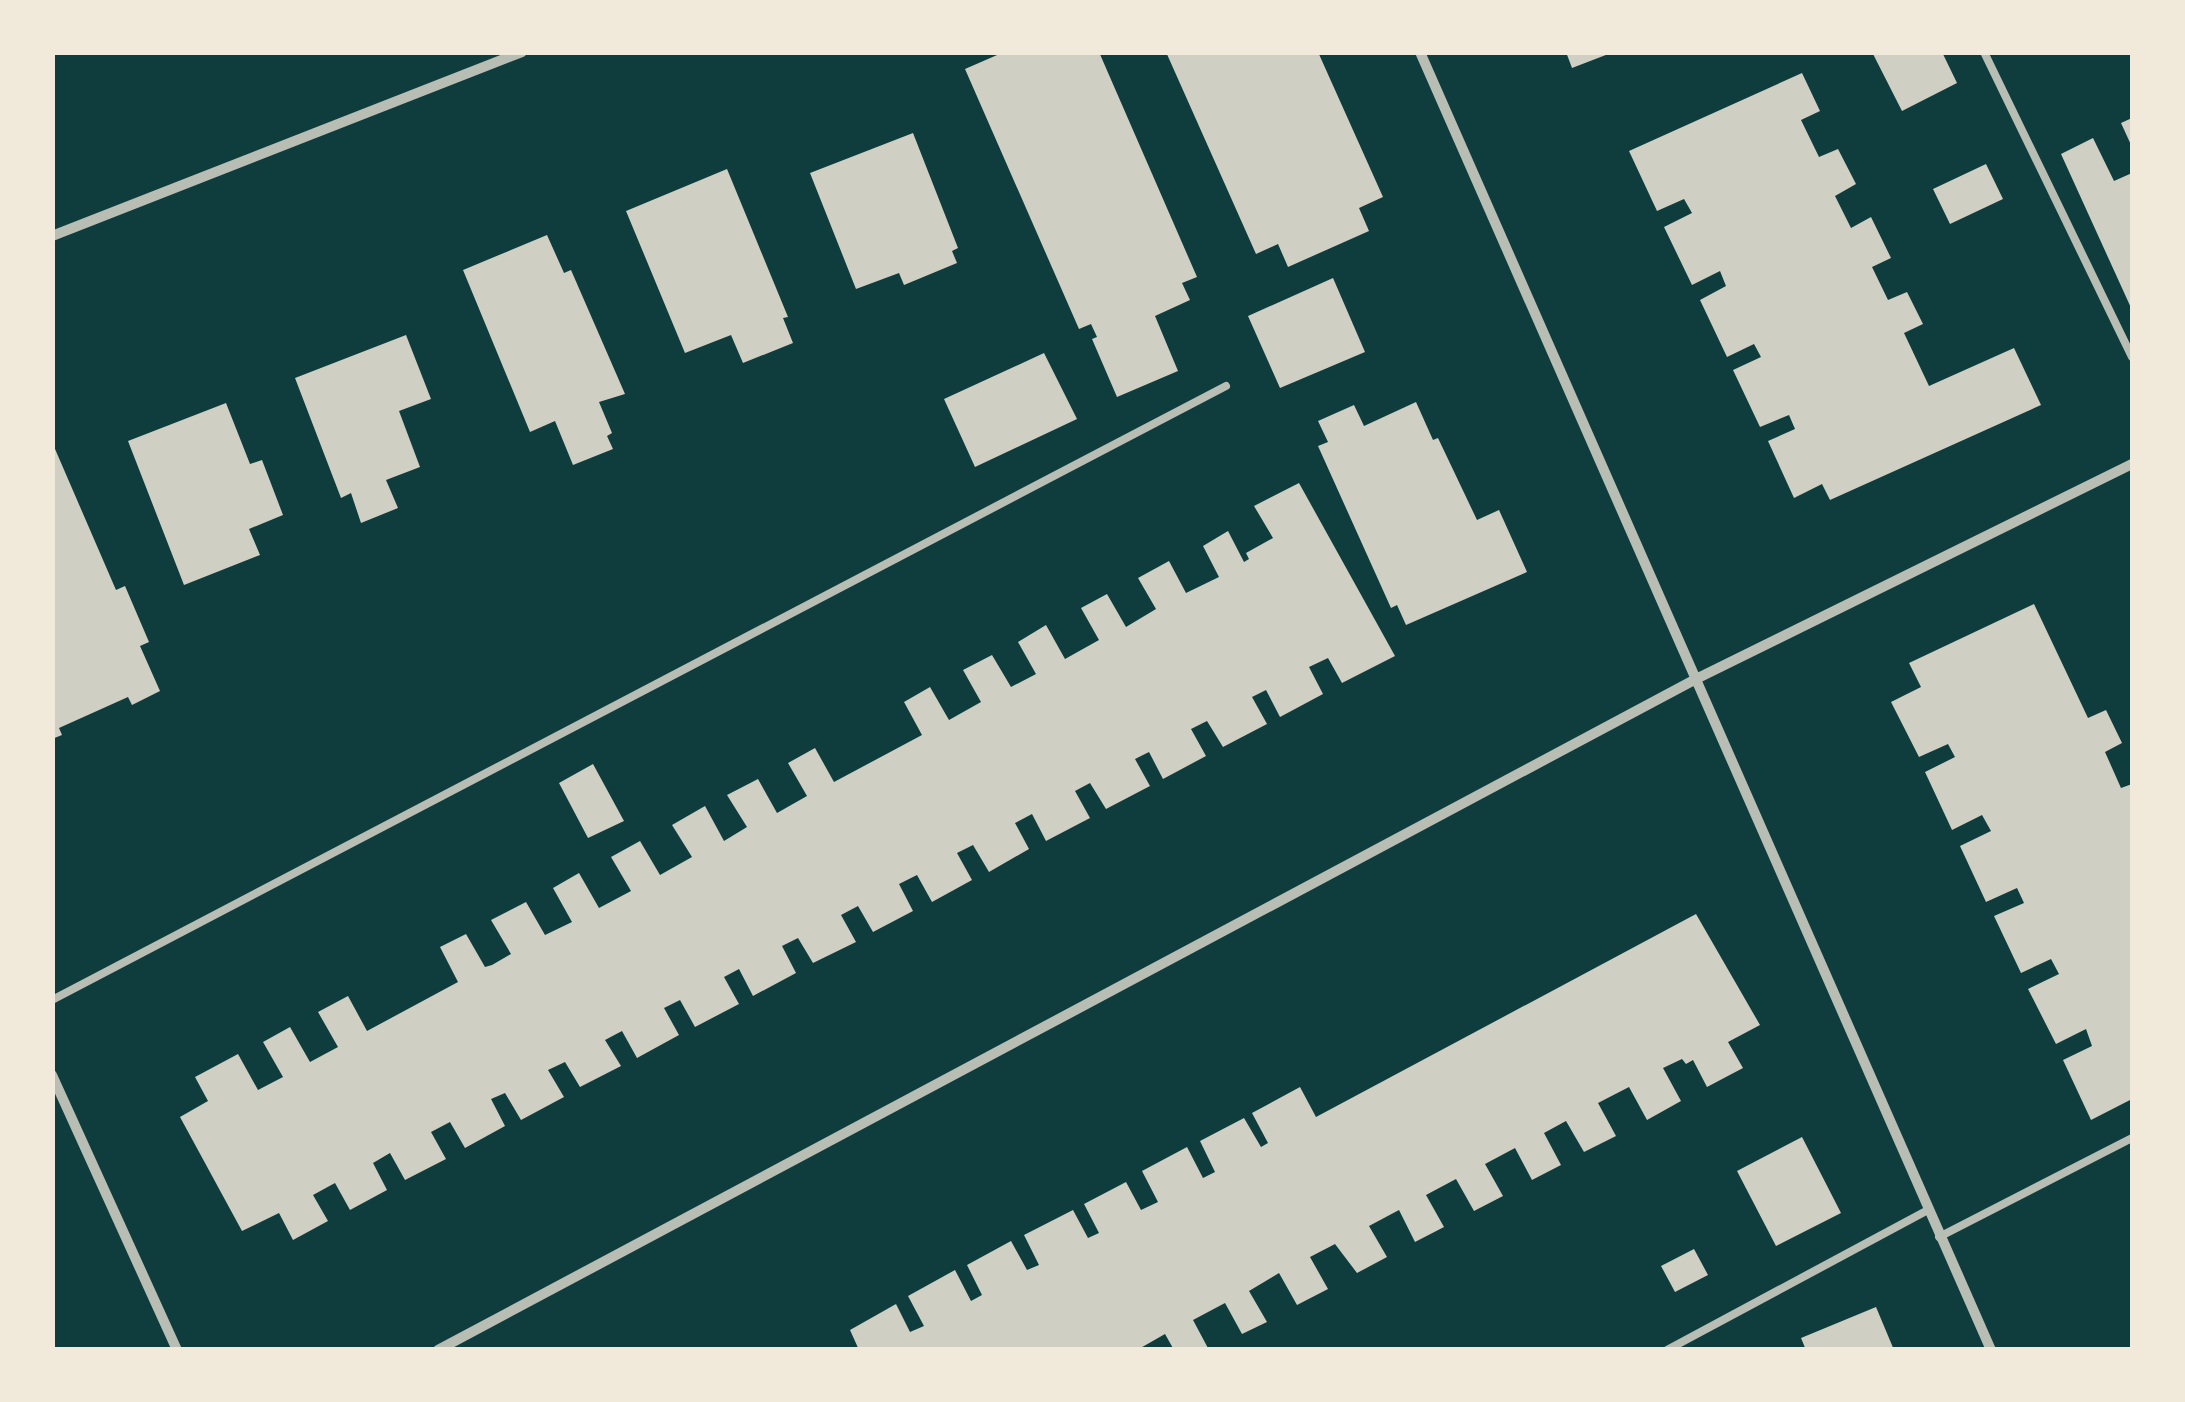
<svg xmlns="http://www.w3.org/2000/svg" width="2185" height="1402" font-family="'Open Sans',sans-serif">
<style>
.building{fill:#cfcfc3}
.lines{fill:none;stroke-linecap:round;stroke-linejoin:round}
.service{stroke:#b8beb3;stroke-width:8}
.minor{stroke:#b8beb3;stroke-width:10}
</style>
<rect width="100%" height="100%" fill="#0f3d3e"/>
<path class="building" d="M 1004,52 L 1099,52 L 1197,277 L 1182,283 L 1190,300 L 1155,316 L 1178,371 L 1117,397 L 1092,339 L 1097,337 L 1091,324 L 1079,329 L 965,69 Z
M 1166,52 L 1318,52 L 1383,197 L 1359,208 L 1369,231 L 1288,267 L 1278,244 L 1256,254 Z
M 1566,52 L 1611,52 L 1611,53 L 1572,68 Z
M 1872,52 L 1942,52 L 1957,83 L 1902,111 Z
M 1802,73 L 1820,111 L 1801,120 L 1819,157 L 1838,149 L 1856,184 L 1835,196 L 1851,228 L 1871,217 L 1891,258 L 1872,267 L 1888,300 L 1907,292 L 1923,324 L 1904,333 L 1929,386 L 2014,348 L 2041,405 L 1830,500 L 1822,484 L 1794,498 L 1768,441 L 1795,429 L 1789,415 L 1760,427 L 1733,370 L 1761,357 L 1754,344 L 1727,357 L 1700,300 L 1726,286 L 1720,271 L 1692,285 L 1664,227 L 1692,213 L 1684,199 L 1657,211 L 1629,151 Z
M 2132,118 L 2132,147 L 2121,123 Z
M 913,133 L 958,248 L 952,251 L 957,263 L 904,285 L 899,273 L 856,289 L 810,173 Z
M 2093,138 L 2114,181 L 2132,173 L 2132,310 L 2061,154 Z
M 1986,164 L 2003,199 L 1950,224 L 1933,189 Z
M 727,169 L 788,317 L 783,318 L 793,343 L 743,363 L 731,335 L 685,353 L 626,211 Z
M 547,235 L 564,273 L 571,270 L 625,394 L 599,402 L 612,433 L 607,436 L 613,449 L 573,465 L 555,421 L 530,432 L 463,270 Z
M 1333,278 L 1365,352 L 1280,388 L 1248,316 Z
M 406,335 L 431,399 L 399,411 L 420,467 L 386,480 L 398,508 L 361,523 L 351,493 L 341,498 L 295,378 Z
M 1044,353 L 1077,419 L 975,467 L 944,399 Z
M 1416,402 L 1433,440 L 1438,438 L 1477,520 L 1499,510 L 1527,572 L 1406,625 L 1397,605 L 1391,608 L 1318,446 L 1328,442 L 1318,421 L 1354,405 L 1364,426 Z
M 226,403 L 250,464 L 262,460 L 283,515 L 249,529 L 260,555 L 184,585 L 128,441 Z
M 52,442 L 116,590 L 125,586 L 149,642 L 140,646 L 160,691 L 132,705 L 128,697 L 59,728 L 62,735 L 52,739 Z
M 1299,483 L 1395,656 L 1342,683 L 1328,658 L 1309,667 L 1323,694 L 1280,717 L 1266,690 L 1252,697 L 1267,724 L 1223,747 L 1207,721 L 1191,729 L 1206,756 L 1163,779 L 1149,752 L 1135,759 L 1150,786 L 1106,809 L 1090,783 L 1075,791 L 1090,818 L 1046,841 L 1032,814 L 1015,823 L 1029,849 L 989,872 L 973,845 L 957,853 L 972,880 L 932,902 L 917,875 L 899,884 L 913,911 L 873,932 L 858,906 L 841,915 L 856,942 L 813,963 L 798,938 L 782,946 L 796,973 L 753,996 L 739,969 L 724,977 L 739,1004 L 695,1027 L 680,1000 L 664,1008 L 679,1035 L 637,1058 L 622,1031 L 605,1040 L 621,1066 L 580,1087 L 565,1062 L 548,1070 L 564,1097 L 521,1120 L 505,1093 L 491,1099 L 505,1126 L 465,1148 L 450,1122 L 431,1132 L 446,1159 L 405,1180 L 390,1153 L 373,1163 L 387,1190 L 350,1210 L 335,1183 L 313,1195 L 328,1221 L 293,1240 L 279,1213 L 242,1231 L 180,1117 L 208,1101 L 195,1077 L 238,1054 L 258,1090 L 283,1077 L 263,1042 L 290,1027 L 310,1062 L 338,1047 L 318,1012 L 348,996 L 367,1031 L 458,982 L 440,947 L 466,934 L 485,967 L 492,965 L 511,954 L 491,920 L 526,902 L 545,935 L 572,922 L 553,888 L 579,873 L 599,908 L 631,891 L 611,857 L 640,841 L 660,875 L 692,857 L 672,825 L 705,806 L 724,841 L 747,827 L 727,795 L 758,779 L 777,813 L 807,796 L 788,763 L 815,748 L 834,782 L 922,735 L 904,702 L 930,687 L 949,720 L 981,702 L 963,670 L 992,655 L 1011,687 L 1036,674 L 1018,642 L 1046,625 L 1065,659 L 1099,640 L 1081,608 L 1107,594 L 1126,627 L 1156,609 L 1138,578 L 1169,561 L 1186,593 L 1219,577 L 1203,546 L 1228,531 L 1244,562 L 1249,559 L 1246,553 L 1273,538 L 1254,506 Z
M 2034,604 L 2088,718 L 2106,710 L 2122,743 L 2105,752 L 2121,788 L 2132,784 L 2132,1099 L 2091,1120 L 2063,1060 L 2092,1046 L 2086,1029 L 2056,1044 L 2028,989 L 2059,974 L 2051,959 L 2021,973 L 1994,916 L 2024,903 L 2017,888 L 1986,902 L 1960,846 L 1991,831 L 1982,815 L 1952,830 L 1925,772 L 1955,757 L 1948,744 L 1919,757 L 1891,702 L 1921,687 L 1909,663 Z
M 593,764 L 624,821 L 588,838 L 559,783 Z
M 1696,914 L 1760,1025 L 1728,1042 L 1743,1068 L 1707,1087 L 1693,1060 L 1686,1064 L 1682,1059 L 1663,1068 L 1681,1101 L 1647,1120 L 1629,1087 L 1598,1103 L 1616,1136 L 1584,1152 L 1566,1121 L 1544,1133 L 1561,1165 L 1532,1180 L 1515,1148 L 1485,1164 L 1503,1196 L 1474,1211 L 1456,1179 L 1426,1195 L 1444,1227 L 1415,1242 L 1399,1210 L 1369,1226 L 1387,1257 L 1357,1273 L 1335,1244 L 1310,1257 L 1328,1289 L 1297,1305 L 1279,1273 L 1249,1291 L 1267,1322 L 1242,1334 L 1225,1303 L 1193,1320 L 1209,1350 L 1174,1350 L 1165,1334 L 1137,1350 L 859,1350 L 850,1330 L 896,1304 L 910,1332 L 924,1326 L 908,1296 L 955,1270 L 971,1301 L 982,1295 L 967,1265 L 1011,1241 L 1027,1270 L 1039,1265 L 1024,1235 L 1073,1210 L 1088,1238 L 1099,1233 L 1084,1204 L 1126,1182 L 1141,1210 L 1158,1202 L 1142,1171 L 1187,1147 L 1203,1178 L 1215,1172 L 1200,1141 L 1244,1118 L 1261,1147 L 1268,1143 L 1252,1113 L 1300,1087 L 1316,1117 Z
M 1802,1137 L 1841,1213 L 1776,1246 L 1737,1171 Z
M 1694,1249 L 1708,1275 L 1675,1292 L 1661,1266 Z
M 1876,1307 L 1894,1350 L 1806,1350 L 1801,1338 Z"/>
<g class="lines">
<path class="service" d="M 1984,52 L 2132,357
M 52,1000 L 1226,386
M 1939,1237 L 2132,1138
M 1667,1350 L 1928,1210"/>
<path class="minor" d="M 1420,52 L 1991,1350
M 52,236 L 522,52
M 52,1075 L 177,1350
M 438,1350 L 1696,679 L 2132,464"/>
</g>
<rect width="2185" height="1402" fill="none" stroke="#f1e9da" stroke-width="110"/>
</svg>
